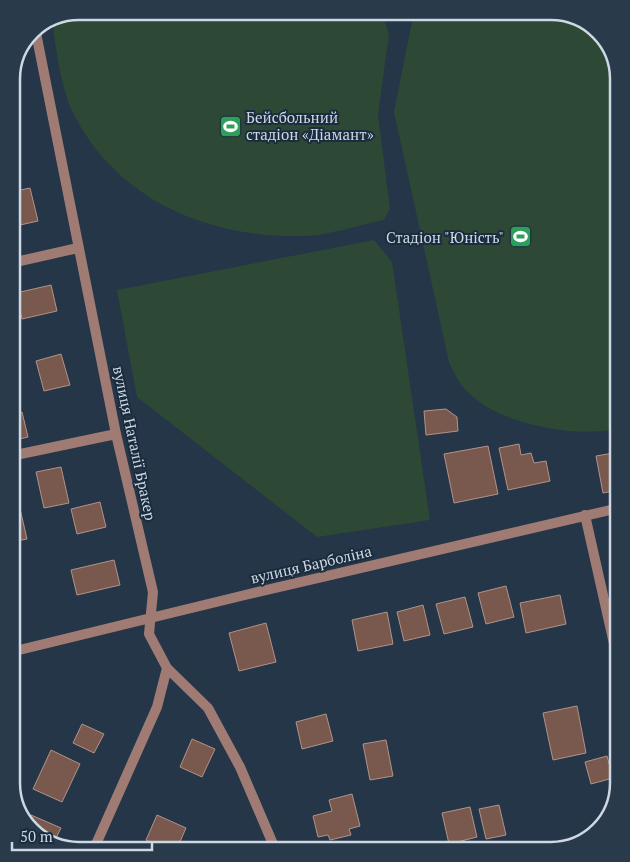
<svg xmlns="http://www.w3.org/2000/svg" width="630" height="862" font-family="'PT Serif',serif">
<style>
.green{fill:#2d4835}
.building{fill:#79584e;stroke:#b29389}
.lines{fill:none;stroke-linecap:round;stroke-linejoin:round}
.street{stroke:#a07b73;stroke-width:10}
.labels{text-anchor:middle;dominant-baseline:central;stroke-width:4;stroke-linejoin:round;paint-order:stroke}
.poi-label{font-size:15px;fill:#cdd8e4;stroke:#1b2c3e;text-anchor:start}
.street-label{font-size:15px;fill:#cdd8e4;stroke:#1b2c3e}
.rim{fill:none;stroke:#cdd8e4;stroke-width:2.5}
</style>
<rect width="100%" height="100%" fill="#243648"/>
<path class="green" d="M 79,11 L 381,11 L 389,34 L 378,115 L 390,209 L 384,220 C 359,225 327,236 302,236 C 210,238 120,202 75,117 C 62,93 55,49 53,21 Z
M 414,11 L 555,11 L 585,20 L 610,45 L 619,79 L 619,428 C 579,439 503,425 472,396 C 460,386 455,375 449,362 L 394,112 Z
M 374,240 L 392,262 L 430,520 L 317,537 L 137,397 L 117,290 Z"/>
<path class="building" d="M 30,188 L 38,221 L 11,227 L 11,192 Z
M 51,285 L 57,311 L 22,319 L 16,293 Z
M 61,354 L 70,385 L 44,391 L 36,361 Z
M 446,409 L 457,417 L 458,431 L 426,435 L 424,411 Z
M 22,412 L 28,437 L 11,441 L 11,415 Z
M 519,444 L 521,455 L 531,453 L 534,463 L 546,461 L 550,481 L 508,490 L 499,448 Z
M 488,446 L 498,494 L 454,503 L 444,454 Z
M 619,452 L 619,490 L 603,493 L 596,456 Z
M 61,467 L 69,503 L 44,508 L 36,472 Z
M 18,500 L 27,539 L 11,542 L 11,501 Z
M 100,502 L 106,527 L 77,534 L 71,509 Z
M 114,560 L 120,585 L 77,595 L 71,570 Z
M 506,586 L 514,617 L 486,624 L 478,593 Z
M 560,595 L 566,624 L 526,633 L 520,603 Z
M 465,597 L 473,627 L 444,634 L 436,604 Z
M 423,605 L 430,635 L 404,641 L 397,612 Z
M 387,612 L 393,644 L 358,651 L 352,620 Z
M 266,623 L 276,662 L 239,671 L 229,633 Z
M 577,706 L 586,753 L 553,760 L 543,713 Z
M 326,714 L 333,741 L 302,749 L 296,722 Z
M 82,724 L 104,734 L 94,753 L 73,743 Z
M 192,739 L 215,749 L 202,777 L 180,767 Z
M 386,740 L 393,776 L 370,780 L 363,744 Z
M 51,750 L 80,764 L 62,802 L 33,789 Z
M 607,756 L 613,778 L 591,784 L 585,762 Z
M 352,794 L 360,826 L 349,829 L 351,835 L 330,840 L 328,835 L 318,837 L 313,816 L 332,811 L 329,800 Z
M 499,805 L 506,835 L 486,839 L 479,809 Z
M 470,807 L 477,837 L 449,844 L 442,813 Z
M 31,815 L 61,828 L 53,844 L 45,842 L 27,824 Z
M 157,815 L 186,828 L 176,851 L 170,851 L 146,840 Z"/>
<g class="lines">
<path class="street" d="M 35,28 L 116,434 L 153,592 L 149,634 L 167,668 L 157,707 L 93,851
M 11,263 L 78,248
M 11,456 L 116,434
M 585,515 L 619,666
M 11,652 L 245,595 L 619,508
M 167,668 L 208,708 L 240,767 L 276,851"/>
</g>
<defs>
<symbol id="stadium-square" viewBox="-11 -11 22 22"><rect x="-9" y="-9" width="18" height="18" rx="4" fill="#2e9e5b" stroke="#1b2c3e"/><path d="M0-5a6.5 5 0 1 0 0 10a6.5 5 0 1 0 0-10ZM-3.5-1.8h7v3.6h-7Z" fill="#fff"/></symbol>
</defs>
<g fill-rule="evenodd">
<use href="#stadium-square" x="218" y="114" width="25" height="25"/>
<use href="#stadium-square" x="508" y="224" width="25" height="25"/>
</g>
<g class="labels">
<g class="poi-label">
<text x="246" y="117">Бейсбольний<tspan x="246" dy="17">стадіон «Діамант»</tspan></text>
<text x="504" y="237" text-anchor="end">Стадіон "Юність"</text>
</g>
<g class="street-label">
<text transform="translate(135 443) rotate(78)">вулиця Наталії Бракер</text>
<text transform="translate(311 564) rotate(-13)">вулиця Барболіна</text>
</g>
</g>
<path d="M0 0H630V862H0ZM79 20H551A59 59 0 0 1 610 79V783A59 59 0 0 1 551 842H79A59 59 0 0 1 20 783V79A59 59 0 0 1 79 20Z" fill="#293a4b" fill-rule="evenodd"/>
<path class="rim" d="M79 20H551A59 59 0 0 1 610 79V783A59 59 0 0 1 551 842H79A59 59 0 0 1 20 783V79A59 59 0 0 1 79 20Z"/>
<path d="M12 842v8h140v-8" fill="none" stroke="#cdd8e4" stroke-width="2.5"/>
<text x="20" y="842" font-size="15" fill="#cdd8e4" stroke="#1b2c3e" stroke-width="4" paint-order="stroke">50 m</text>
</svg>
